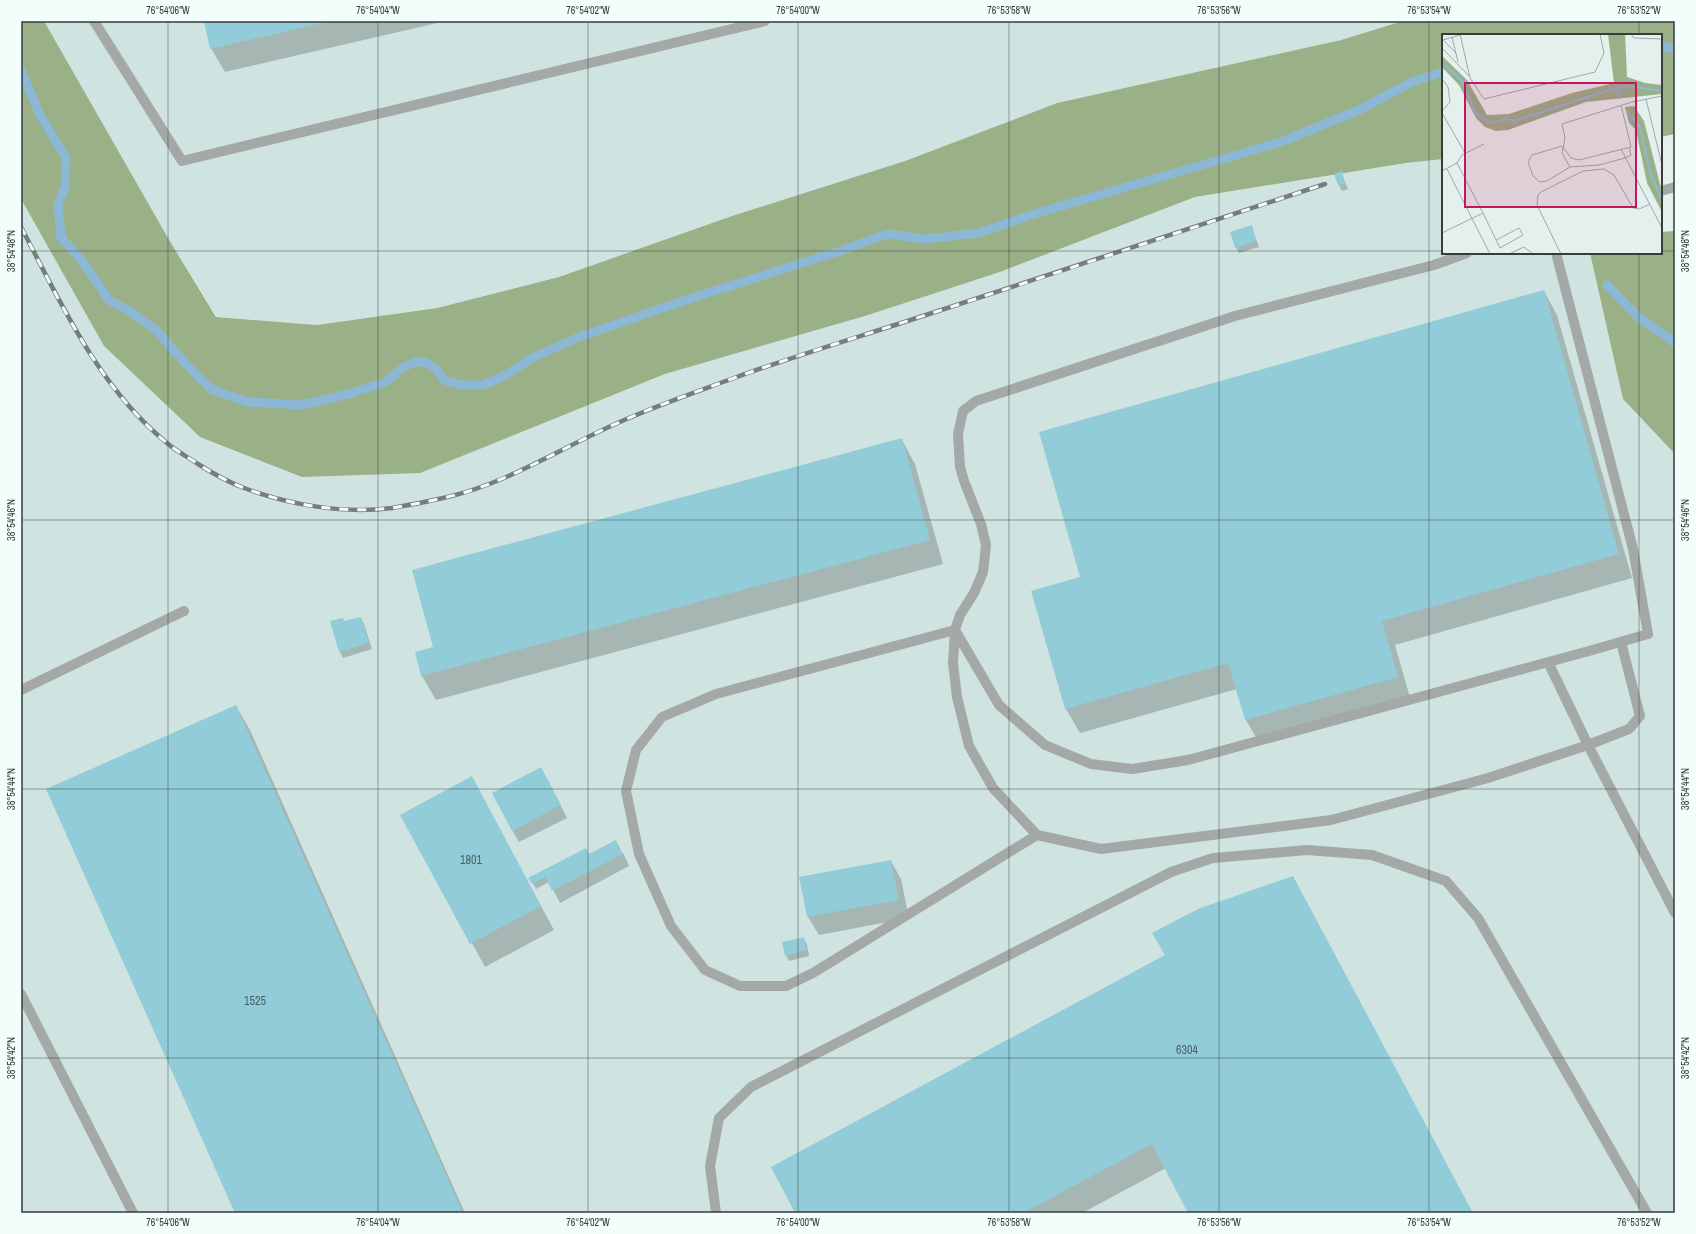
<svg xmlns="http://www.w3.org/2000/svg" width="1696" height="1234" font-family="'Archivo Narrow',sans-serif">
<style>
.built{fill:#cfe4e0}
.forest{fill:#9ab087}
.shadow{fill:#0003}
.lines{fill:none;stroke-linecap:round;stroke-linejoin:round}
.stream{stroke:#8cb8d5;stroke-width:9}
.building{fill:#91ccd8}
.minor{stroke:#a4a8a6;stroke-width:10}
.rail-casing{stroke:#767d7c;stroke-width:4.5}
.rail{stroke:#f1fefb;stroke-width:3;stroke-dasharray:9;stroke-linecap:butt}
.ticks{fill:none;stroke:#373b3b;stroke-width:1;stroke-opacity:0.45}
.labels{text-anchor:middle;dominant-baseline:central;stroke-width:4;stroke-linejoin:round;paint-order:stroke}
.number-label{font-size:12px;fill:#4e5f62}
.inset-river{fill:none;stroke:#8cb8d5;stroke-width:2}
.inset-road{fill:none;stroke:#9fa8a6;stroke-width:1}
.view{fill:#c2185b;fill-opacity:0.15;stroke:#c2185b;stroke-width:2}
.inset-edge{fill:none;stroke:#373b3b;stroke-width:2}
.neatline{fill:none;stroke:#373b3b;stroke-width:1.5}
.ticks-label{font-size:10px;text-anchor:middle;fill:#373b3b}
</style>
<rect width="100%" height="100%" fill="#e4f0ee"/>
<path class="built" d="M 44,21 L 1403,21 L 1341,40 L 1057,103 L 905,161 L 732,216 L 559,277 L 437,308 L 317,325 L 217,317 L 168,238 Z
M 1443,159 L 1443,253 L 1590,253 L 1623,399 L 1675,454 L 1675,1213 L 21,1213 L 21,199 L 104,346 L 200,437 L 420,473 L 665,374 L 865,316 L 1000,272 L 1195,197 L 1406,163 Z"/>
<path class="forest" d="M 21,21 L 44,21 L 168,238 L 216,317 L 317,325 L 437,308 L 559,277 L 732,216 L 905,161 L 1057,103 L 1341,40 L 1403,21 L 1675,21 L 1675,134 L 1661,137 L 1661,35 L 1443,35 L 1443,159 L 1406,163 L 1195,197 L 1000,272 L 865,316 L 665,374 L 420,473 L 302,477 L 200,437 L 104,346 L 21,199 Z
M 1674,231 L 1675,234 L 1675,454 L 1623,399 L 1590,253 L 1661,253 L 1661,232 Z"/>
<path class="shadow" d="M 205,21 L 446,21 L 225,72 L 211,48 Z
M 1341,172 L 1348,189 L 1342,191 L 1339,185 Z
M 1251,226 L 1259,247 L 1239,253 L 1236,247 Z
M 1544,291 L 1557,315 L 1632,578 L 1395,645 L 1411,701 L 1260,744 L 1246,720 L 1237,689 L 1080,733 L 1066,709 L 1033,592 L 1081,578 Z
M 902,440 L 915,464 L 943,564 L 436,700 L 422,676 L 416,653 L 434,647 Z
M 361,618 L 364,624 L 372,649 L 343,658 L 340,652 L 331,622 L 345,622 Z
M 236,706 L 250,730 L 465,1213 L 236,1213 Z
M 548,781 L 567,818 L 519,842 L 512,830 Z
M 485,802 L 554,930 L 485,967 L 402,815 Z
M 623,853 L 629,866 L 560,903 L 549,882 L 536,889 L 530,878 L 589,855 Z
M 891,861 L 901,879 L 909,918 L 819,935 L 808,917 L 800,877 Z
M 803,938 L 807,944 L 809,956 L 789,961 L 786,955 Z
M 1166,956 L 1473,1213 L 1189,1213 L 1166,1168 L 1082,1213 L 796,1213 Z"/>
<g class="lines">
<path class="stream" d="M 1661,46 L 1675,49
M 21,70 L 40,115 L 66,158 L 65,186 L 58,205 L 61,237 L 83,262 L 109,300 L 128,310 L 156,330 L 186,364 L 211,389 L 248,402 L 302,405 L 352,393 L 386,382 L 402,368 L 415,362 L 425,362 L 436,369 L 444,380 L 461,385 L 483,385 L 502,377 L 534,357 L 579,337 L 686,300 L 840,251 L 887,234 L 925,239 L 978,233 L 1034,214 L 1281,142 L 1359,110 L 1412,82 L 1443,72
M 1607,285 L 1638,317 L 1673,341 L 1675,344"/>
</g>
<path class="building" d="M 204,21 L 327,21 L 327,22 L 210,49 Z
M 1342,171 L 1345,183 L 1338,185 L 1334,174 Z
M 1252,225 L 1256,241 L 1235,248 L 1230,232 Z
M 1544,290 L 1619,554 L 1382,621 L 1398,677 L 1245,720 L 1228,663 L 1065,709 L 1031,591 L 1080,577 L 1039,432 Z
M 902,438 L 930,540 L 421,676 L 415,652 L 433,647 L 412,570 Z
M 361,617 L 369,643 L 339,652 L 330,621 L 343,618 L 344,621 Z
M 236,705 L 463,1213 L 235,1213 L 46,789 Z
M 541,767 L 561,805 L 512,831 L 492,793 Z
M 472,776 L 541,906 L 470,944 L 400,815 Z
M 616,840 L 623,854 L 552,891 L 545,877 L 532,884 L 528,878 L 586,848 L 589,854 Z
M 891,860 L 899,900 L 807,917 L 799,877 Z
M 1293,876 L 1473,1213 L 1188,1213 L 1152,1144 L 1023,1213 L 795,1213 L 771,1167 L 1165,955 L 1152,933 L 1198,909 Z
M 804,937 L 807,950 L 785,956 L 782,942 Z"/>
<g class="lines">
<path class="minor" d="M 94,21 L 182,161 L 765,21
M 1661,191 L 1675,187
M 1467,253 L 1434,265 L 1235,316 L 976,401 L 963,411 L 958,434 L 960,467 L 964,481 L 981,524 L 986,545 L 983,572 L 974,593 L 960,615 L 955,630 L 953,663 L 957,697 L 969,746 L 993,788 L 1037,835 L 1101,849 L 1331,820 L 1488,778 L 1588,745 L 1629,729 L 1640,716 L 1621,642
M 1548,662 L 1588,745 L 1675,913
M 21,690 L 184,611
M 1037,835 L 813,973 L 786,986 L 740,986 L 705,970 L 671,926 L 639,854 L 626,791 L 636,750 L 662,717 L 716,694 L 955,630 L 999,705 L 1045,745 L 1091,764 L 1132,769 L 1188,760 L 1589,651 L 1648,634 L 1633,549 L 1556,253
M 21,994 L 133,1213
M 716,1213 L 710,1166 L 719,1118 L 751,1087 L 1171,872 L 1213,858 L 1307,850 L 1372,855 L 1446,881 L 1478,918 L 1647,1213"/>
<defs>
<path id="rail" d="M 21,227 C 61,303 98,387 167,443 C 176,451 188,457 198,464 C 212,473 228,482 244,488 C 290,505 343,514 392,508 C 409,505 426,502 443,498 C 508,484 562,447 622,421 C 658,405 696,392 734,378 C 797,355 862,336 926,315 C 1059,272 1192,228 1325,184"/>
</defs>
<use href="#rail" class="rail-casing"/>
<use href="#rail" class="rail"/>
</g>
<path class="ticks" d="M 168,21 L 168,1213M 378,21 L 378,1213M 588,21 L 588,1213M 798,21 L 798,1213M 1009,21 L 1009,1213M 1219,21 L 1219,1213M 1429,21 L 1429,1213M 1639,21 L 1639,35M 21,251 L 1443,251M 1661,251 L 1675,251M 1639,253 L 1639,1213M 21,520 L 1675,520M 21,789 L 1675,789M 21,1058 L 1675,1058"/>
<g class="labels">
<g class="number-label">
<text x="471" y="860">1801</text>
<text x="255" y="1001">1525</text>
<text x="1187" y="1050">6304</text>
</g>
</g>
<g transform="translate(1442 34)">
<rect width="220" height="220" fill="#e4f0ee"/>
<path d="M 166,0 L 183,0 L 185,43 L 203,49 L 220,51 L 220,60 L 144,68 L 66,96 L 54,97 L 43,93 L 34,84 L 17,51 L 0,33 L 0,22 L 25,46 L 45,81 L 67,80 L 130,59 L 172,49 ZM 192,72 L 202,87 L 220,158 L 220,178 L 205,149 L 194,96 L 187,89 L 183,73 Z" fill="#9ab087"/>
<path class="inset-river" d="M 0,28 L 20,47 L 34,79 L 48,89 L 65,85 L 72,87 L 170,55 L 175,56 L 178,65M 173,55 L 187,52 L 220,57M 185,77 L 198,93 L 209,141 L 220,166"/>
<path class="inset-road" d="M 18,0 L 28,44 L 42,65 L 153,38 L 162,19 L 158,0M 189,0 L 192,4 L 220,5M 10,3 L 16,28M 0,14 L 27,42M 14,19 L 1,6 L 18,1M 0,45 L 6,53 L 8,68 L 0,77M 204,65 L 220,131M 0,79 L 23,119M 187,113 L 189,121 L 183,124 L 157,131 L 128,133 L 120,119 L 123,104 L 120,90 L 190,68 L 220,62M 179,115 L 220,194M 15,129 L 41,179M 128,133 L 105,147 L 98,148 L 91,142 L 86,128 L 90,121 L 120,112 L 129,124 L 137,126 L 189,113 L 179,71M 5,135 L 48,220M 0,137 L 15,129 L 20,121 L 42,110M 0,199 L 41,179 L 58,214 L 81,201 L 77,194 L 54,206M 67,220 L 82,213 L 91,220M 119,220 L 95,171 L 96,161 L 99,158 L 141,137 L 162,135 L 172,141 L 191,174 L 197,175 L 208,170"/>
<path class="view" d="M 23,49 L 194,49 L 194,173 L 23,173 Z"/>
<rect width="220" height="220" class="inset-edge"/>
</g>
<rect width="1696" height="1234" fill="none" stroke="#f1fefb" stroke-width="44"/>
<rect x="22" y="22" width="1652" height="1190" class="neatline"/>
<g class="ticks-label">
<text x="168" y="14">76°54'06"W</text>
<text x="378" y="14">76°54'04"W</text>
<text x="588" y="14">76°54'02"W</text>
<text x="798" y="14">76°54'00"W</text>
<text x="1009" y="14">76°53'58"W</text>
<text x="1219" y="14">76°53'56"W</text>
<text x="1429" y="14">76°53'54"W</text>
<text x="1639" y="14">76°53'52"W</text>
<text transform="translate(11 251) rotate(-90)" y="4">38°54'48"N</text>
<text transform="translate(1685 251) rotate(-90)" y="4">38°54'48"N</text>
<text transform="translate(11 520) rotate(-90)" y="4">38°54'46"N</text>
<text transform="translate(1685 520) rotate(-90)" y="4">38°54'46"N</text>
<text transform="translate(11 789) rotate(-90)" y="4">38°54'44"N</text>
<text transform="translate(1685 789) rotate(-90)" y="4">38°54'44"N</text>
<text transform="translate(11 1058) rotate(-90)" y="4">38°54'42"N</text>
<text transform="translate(1685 1058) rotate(-90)" y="4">38°54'42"N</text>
<text x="168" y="1226">76°54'06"W</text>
<text x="378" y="1226">76°54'04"W</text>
<text x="588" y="1226">76°54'02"W</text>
<text x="798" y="1226">76°54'00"W</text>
<text x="1009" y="1226">76°53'58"W</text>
<text x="1219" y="1226">76°53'56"W</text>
<text x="1429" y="1226">76°53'54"W</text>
<text x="1639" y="1226">76°53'52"W</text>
</g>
</svg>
